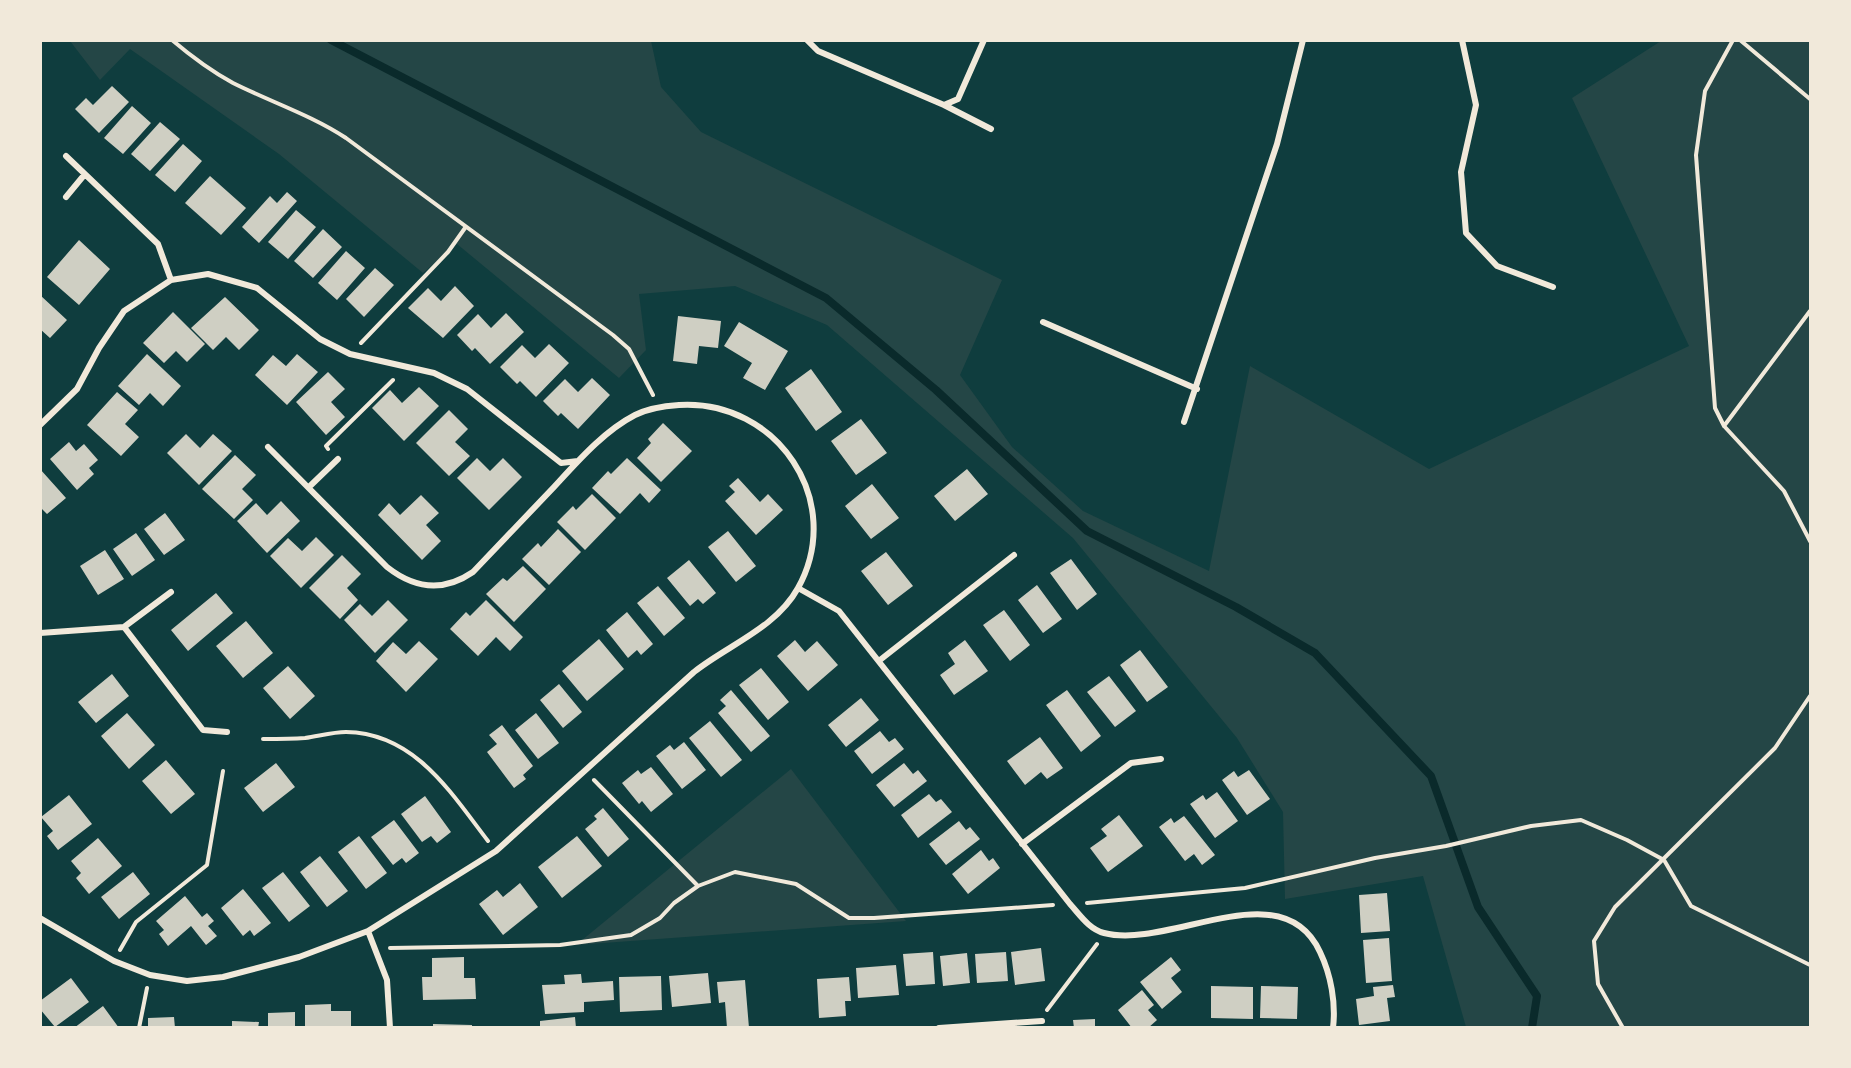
<svg xmlns="http://www.w3.org/2000/svg" width="1851" height="1068" font-family="'DM Sans',sans-serif">
<style>
.green{fill:#244646}
.lines{fill:none;stroke-linecap:round;stroke-linejoin:round}
.stream{stroke:#0a2a2b;stroke-width:8}
.building{fill:#cfcfc3}
.path{stroke:#f1e9da;stroke-width:4}
.minor{stroke:#f1e9da;stroke-width:6}
</style>
<rect width="100%" height="100%" fill="#0f3d3e"/>
<path class="green" d="M 70,41 L 651,41 L 661,87 L 701,132 L 1002,280 L 960,375 L 1012,447 L 1083,511 L 1209,571 L 1250,366 L 1429,469 L 1689,346 L 1572,98 L 1661,41 L 1810,41 L 1810,1027 L 1466,1027 L 1423,876 L 1285,899 L 1283,812 L 1237,738 L 1073,538 L 827,325 L 735,286 L 639,294 L 646,350 L 619,378 L 457,244 L 423,273 L 279,154 L 130,49 L 100,80 Z
M 791,769 L 906,921 L 576,945 Z"/>
<g class="lines">
<path class="stream" d="M 331,40 L 826,298 L 936,390 L 1087,531 L 1236,607 L 1315,653 L 1431,776 L 1478,907 L 1537,996 L 1532,1028"/>
</g>
<path class="building" d="M 112,86 L 129,102 L 99,133 L 75,109 L 86,98 L 93,105 Z
M 132,106 L 151,123 L 123,154 L 104,138 Z
M 160,122 L 180,139 L 150,171 L 131,154 Z
M 183,144 L 202,161 L 175,192 L 155,175 Z
M 210,176 L 246,208 L 221,235 L 185,203 Z
M 287,192 L 297,201 L 259,243 L 242,227 L 270,196 L 277,203 Z
M 296,210 L 316,227 L 288,259 L 268,242 Z
M 323,229 L 342,247 L 313,278 L 294,261 Z
M 79,240 L 110,269 L 79,305 L 47,277 Z
M 346,251 L 365,268 L 337,300 L 318,283 Z
M 375,268 L 394,285 L 364,317 L 346,299 Z
M 455,286 L 474,306 L 443,338 L 408,308 L 428,288 L 441,301 Z
M 40,295 L 67,320 L 50,338 L 40,329 Z
M 225,297 L 259,330 L 239,350 L 226,337 L 213,350 L 191,328 Z
M 173,312 L 205,344 L 187,362 L 176,351 L 164,363 L 143,343 Z
M 506,313 L 524,332 L 490,364 L 475,348 L 472,351 L 457,335 L 478,314 L 491,328 Z
M 678,316 L 721,321 L 718,348 L 699,346 L 697,364 L 673,361 Z
M 739,322 L 788,351 L 765,390 L 743,378 L 752,363 L 724,346 Z
M 549,344 L 569,363 L 536,397 L 520,381 L 517,384 L 500,367 L 522,345 L 535,358 Z
M 147,354 L 181,386 L 163,406 L 150,393 L 139,405 L 118,386 Z
M 297,354 L 318,372 L 287,405 L 255,375 L 273,355 L 286,366 Z
M 811,369 L 842,412 L 816,431 L 785,388 Z
M 328,372 L 345,389 L 331,402 L 345,417 L 326,435 L 296,402 Z
M 592,378 L 610,395 L 578,429 L 561,413 L 558,416 L 543,401 L 565,379 L 578,392 Z
M 419,387 L 439,406 L 404,441 L 372,408 L 390,390 L 402,403 Z
M 117,392 L 138,410 L 125,424 L 139,437 L 121,456 L 87,425 Z
M 449,410 L 468,429 L 455,442 L 470,456 L 449,476 L 416,443 Z
M 861,419 L 887,453 L 856,475 L 831,441 Z
M 663,423 L 692,451 L 661,482 L 637,458 L 651,443 L 648,439 Z
M 186,434 L 200,448 L 213,434 L 232,451 L 199,485 L 167,453 Z
M 69,442 L 76,451 L 84,444 L 98,460 L 89,468 L 94,474 L 77,490 L 50,459 Z
M 235,455 L 256,475 L 242,489 L 253,500 L 234,519 L 202,489 Z
M 477,458 L 490,471 L 503,458 L 522,477 L 489,510 L 457,478 Z
M 627,458 L 661,490 L 649,503 L 640,493 L 620,514 L 592,488 L 608,471 L 611,474 Z
M 40,469 L 66,498 L 47,514 L 40,507 Z
M 967,469 L 988,494 L 955,521 L 934,496 Z
M 738,478 L 760,502 L 768,494 L 783,510 L 756,535 L 725,501 L 735,492 L 729,486 Z
M 872,484 L 899,518 L 871,539 L 845,506 Z
M 592,494 L 616,518 L 585,550 L 557,522 L 573,506 L 576,510 Z
M 421,495 L 439,513 L 426,525 L 441,541 L 422,560 L 378,515 L 389,503 L 400,515 Z
M 281,501 L 300,521 L 267,553 L 237,521 L 256,503 L 267,515 Z
M 165,513 L 185,540 L 164,555 L 144,529 Z
M 558,529 L 581,552 L 549,585 L 522,559 L 538,543 L 541,547 Z
M 728,531 L 756,566 L 736,582 L 708,547 Z
M 136,533 L 155,560 L 132,576 L 113,549 Z
M 316,537 L 334,555 L 301,588 L 270,556 L 288,538 L 302,551 Z
M 105,550 L 124,579 L 98,595 L 80,566 Z
M 886,552 L 913,586 L 888,605 L 861,571 Z
M 342,555 L 361,574 L 347,588 L 358,600 L 340,619 L 309,588 Z
M 1071,559 L 1097,594 L 1077,610 L 1050,573 Z
M 689,560 L 716,593 L 703,604 L 698,599 L 690,606 L 667,578 Z
M 523,566 L 546,589 L 514,622 L 486,594 L 503,578 L 507,581 Z
M 1037,585 L 1062,619 L 1043,633 L 1018,600 Z
M 658,586 L 685,618 L 664,636 L 637,603 Z
M 216,593 L 233,613 L 188,651 L 171,630 Z
M 388,600 L 408,620 L 375,653 L 344,620 L 360,604 L 372,616 Z
M 486,600 L 523,637 L 510,651 L 496,637 L 478,656 L 450,629 L 466,612 L 470,616 Z
M 1004,610 L 1030,645 L 1010,661 L 983,625 Z
M 627,612 L 653,644 L 641,655 L 637,650 L 628,658 L 606,630 Z
M 246,621 L 273,653 L 243,678 L 216,646 Z
M 599,639 L 624,669 L 587,701 L 562,671 Z
M 795,640 L 805,652 L 817,641 L 838,665 L 808,691 L 777,656 Z
M 965,640 L 988,671 L 954,695 L 940,675 L 955,664 L 948,653 Z
M 419,641 L 438,659 L 406,692 L 376,661 L 393,642 L 406,654 Z
M 1140,650 L 1168,687 L 1147,702 L 1120,665 Z
M 288,666 L 315,696 L 290,719 L 263,688 Z
M 761,668 L 789,702 L 768,720 L 739,685 Z
M 112,674 L 129,696 L 96,723 L 78,702 Z
M 1109,676 L 1136,711 L 1115,727 L 1087,692 Z
M 559,684 L 582,712 L 563,728 L 540,700 Z
M 731,690 L 770,736 L 751,752 L 718,713 L 726,706 L 720,700 Z
M 1067,690 L 1101,736 L 1081,752 L 1046,705 Z
M 861,698 L 879,720 L 846,747 L 828,725 Z
M 127,713 L 155,745 L 129,769 L 101,736 Z
M 536,713 L 559,743 L 538,759 L 515,730 Z
M 710,721 L 742,760 L 721,777 L 689,738 Z
M 502,725 L 533,766 L 523,775 L 526,779 L 514,788 L 487,752 L 497,744 L 489,735 Z
M 880,731 L 889,742 L 895,738 L 904,749 L 872,774 L 854,751 Z
M 1040,737 L 1063,768 L 1047,779 L 1041,772 L 1025,785 L 1007,761 Z
M 684,742 L 706,770 L 682,789 L 656,756 L 670,745 L 674,750 Z
M 166,760 L 195,794 L 171,814 L 142,781 Z
M 276,763 L 295,787 L 263,812 L 244,788 Z
M 904,763 L 913,774 L 918,770 L 927,781 L 894,807 L 876,785 Z
M 651,767 L 673,794 L 651,812 L 642,801 L 639,804 L 622,783 L 638,770 L 641,774 Z
M 1249,770 L 1270,799 L 1247,815 L 1222,780 L 1234,771 L 1238,777 Z
M 1217,792 L 1238,821 L 1215,838 L 1190,804 L 1203,795 L 1206,800 Z
M 929,794 L 936,802 L 941,799 L 952,812 L 918,838 L 901,815 Z
M 69,795 L 92,824 L 58,850 L 47,836 L 53,831 L 41,817 Z
M 425,796 L 451,832 L 437,843 L 431,836 L 422,842 L 401,814 Z
M 603,808 L 629,839 L 608,857 L 585,829 L 597,819 L 594,816 Z
M 1119,815 L 1143,846 L 1108,872 L 1090,848 L 1107,836 L 1101,829 Z
M 1184,816 L 1215,855 L 1202,865 L 1194,854 L 1185,861 L 1159,827 L 1171,818 L 1174,823 Z
M 394,820 L 419,853 L 406,863 L 402,858 L 393,865 L 371,837 Z
M 959,821 L 966,830 L 970,827 L 980,839 L 946,865 L 929,844 Z
M 359,836 L 387,873 L 366,889 L 338,852 Z
M 577,836 L 602,866 L 562,898 L 538,867 Z
M 98,838 L 122,866 L 89,894 L 76,878 L 81,873 L 71,861 Z
M 981,850 L 989,861 L 993,858 L 1000,868 L 968,894 L 952,874 Z
M 320,856 L 348,891 L 327,907 L 300,872 Z
M 133,872 L 150,894 L 119,919 L 101,897 Z
M 283,872 L 310,906 L 289,922 L 262,888 Z
M 520,883 L 538,907 L 503,935 L 479,904 L 497,890 L 503,897 Z
M 243,889 L 271,923 L 254,936 L 250,930 L 243,936 L 221,908 Z
M 1387,893 L 1390,931 L 1361,933 L 1359,895 Z
M 185,896 L 202,917 L 207,913 L 214,921 L 208,926 L 217,936 L 206,945 L 191,926 L 168,946 L 159,934 L 164,930 L 156,921 Z
M 1389,938 L 1392,981 L 1366,983 L 1363,940 Z
M 1041,948 L 1045,981 L 1015,985 L 1011,952 Z
M 933,952 L 935,984 L 906,986 L 903,954 Z
M 1006,952 L 1008,981 L 977,983 L 975,954 Z
M 967,953 L 970,983 L 943,986 L 940,956 Z
M 464,957 L 464,978 L 475,978 L 476,999 L 423,1000 L 422,977 L 432,977 L 432,958 Z
M 1171,957 L 1181,970 L 1171,978 L 1182,992 L 1162,1009 L 1140,982 Z
M 896,965 L 899,995 L 858,998 L 856,968 Z
M 708,973 L 711,1003 L 672,1007 L 669,976 Z
M 581,974 L 582,983 L 613,981 L 614,1000 L 584,1002 L 584,1012 L 545,1014 L 542,985 L 565,984 L 564,975 Z
M 661,976 L 662,1010 L 620,1012 L 619,977 Z
M 849,977 L 851,1001 L 845,1001 L 846,1016 L 819,1018 L 817,979 Z
M 71,978 L 89,1002 L 55,1027 L 40,1009 L 40,1001 Z
M 745,980 L 749,1028 L 727,1028 L 725,1002 L 719,1003 L 717,982 Z
M 1393,985 L 1395,997 L 1387,998 L 1390,1021 L 1359,1025 L 1356,999 L 1374,996 L 1373,987 Z
M 1211,986 L 1253,987 L 1253,1019 L 1211,1018 Z
M 1261,986 L 1298,987 L 1297,1019 L 1260,1018 Z
M 1142,990 L 1154,1005 L 1148,1010 L 1157,1020 L 1148,1028 L 1132,1028 L 1118,1010 Z
M 331,1004 L 331,1011 L 351,1011 L 351,1028 L 305,1028 L 305,1005 Z
M 103,1006 L 119,1028 L 74,1028 Z
M 295,1012 L 295,1028 L 268,1028 L 268,1013 Z
M 174,1017 L 175,1028 L 148,1028 L 148,1018 Z
M 575,1017 L 576,1028 L 540,1028 L 540,1021 Z
M 1095,1019 L 1095,1028 L 1074,1028 L 1073,1020 Z
M 232,1021 L 259,1022 L 258,1028 L 232,1028 Z
M 433,1024 L 472,1025 L 472,1028 L 433,1028 Z"/>
<g class="lines">
<path class="path" d="M 172,40 C 192,57 211,71 233,83 C 271,102 311,115 346,138 L 613,335 L 629,349 L 653,395
M 1740,40 L 1810,99
M 1810,311 L 1724,426 L 1784,491 L 1810,541
M 361,343 L 448,252 L 465,228
M 1724,426 L 1715,408 L 1696,155 L 1705,91 L 1733,40
M 328,449 L 326,446 L 393,380
M 263,739 C 277,739 291,739 305,738 C 319,736 333,732 346,732 C 415,733 451,793 488,841
M 594,780 L 698,886
M 1087,903 L 1245,888 L 1375,858 L 1446,846 L 1531,826 L 1581,820 L 1627,840 L 1664,860 L 1691,906 L 1810,965
M 390,948 L 560,945 L 631,935 L 660,918 L 674,903 L 698,886 L 735,872 L 796,884 L 849,918 L 874,918 L 1053,905
M 120,950 L 136,922 L 207,865 L 223,771
M 1047,1010 L 1097,944
M 139,1028 L 147,988
M 1623,1028 L 1598,984 L 1594,941 L 1615,907 L 1775,748 L 1810,696"/>
<path class="minor" d="M 807,40 L 818,51 L 944,105 L 958,99 L 984,40
M 1462,40 L 1476,105 L 1461,172 L 1466,233 L 1497,266 L 1553,287
M 944,105 L 991,129
M 66,156 L 158,244 L 171,280
M 66,197 L 85,174
M 1043,322 L 1197,389
M 1184,422 L 1277,144 L 1303,40
M 40,425 L 77,389 L 99,348 L 124,311 L 171,280 L 208,274 L 257,288 L 320,339 L 350,354 L 434,373 L 467,389 L 561,463 L 578,461
M 309,487 L 338,459
M 798,588 L 839,611 L 1070,904 C 1080,915 1089,929 1104,933 C 1169,950 1282,870 1320,952 C 1331,975 1336,1003 1333,1028
M 124,627 L 171,592
M 40,633 L 124,627 L 203,730 L 227,732
M 880,660 L 1014,555
M 1022,844 L 1131,763 L 1161,759
M 40,918 L 114,961 L 150,975 L 187,981 L 223,977 L 299,957 L 368,931 L 496,851 L 694,672 C 728,645 776,628 798,588 C 846,501 777,399 679,405 C 664,406 649,408 635,415 C 604,431 578,461 554,487 C 527,515 500,544 473,572 C 444,592 415,589 387,567 L 268,447
M 368,931 L 387,980 L 390,1028
M 939,1028 L 1042,1021"/>
</g>
<rect width="1851" height="1068" fill="none" stroke="#f1e9da" stroke-width="84"/>
</svg>
